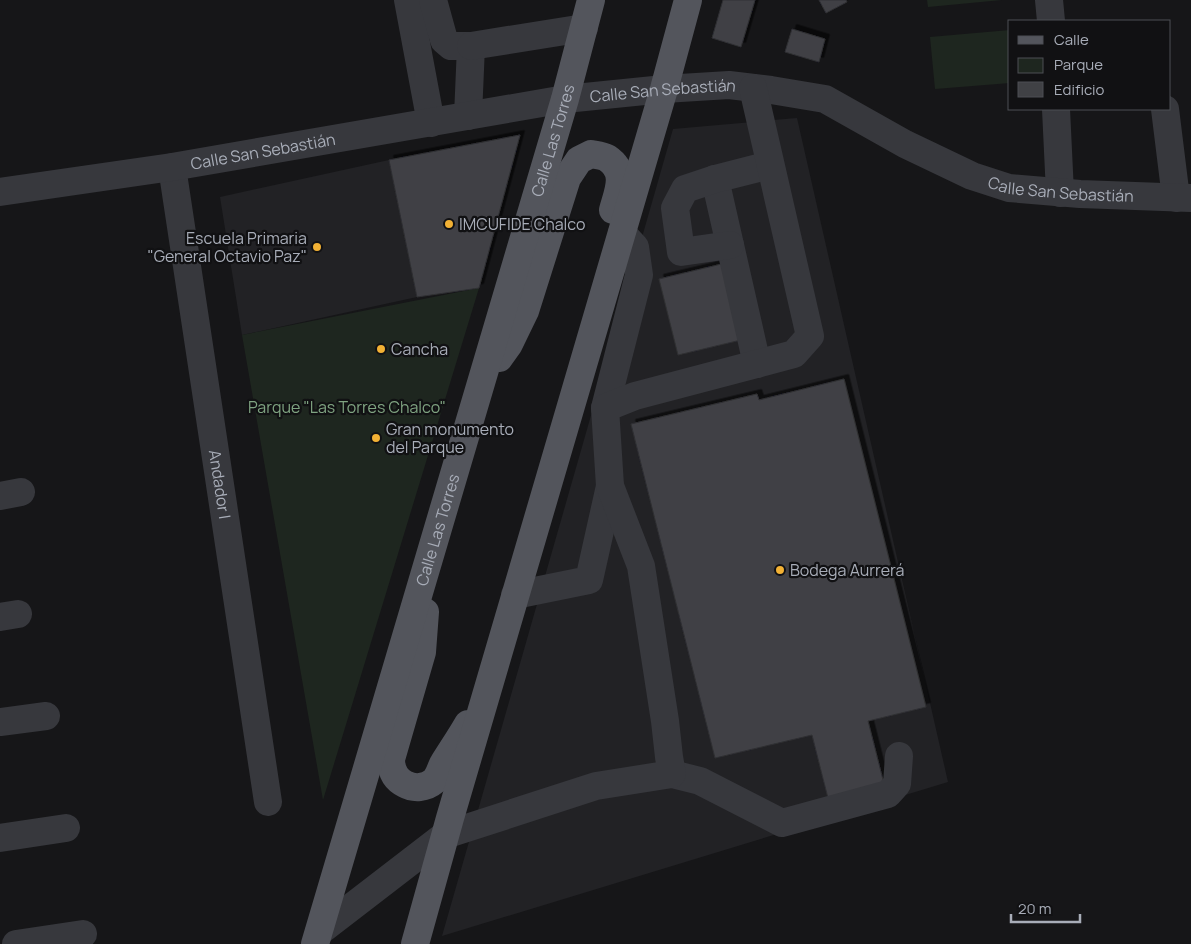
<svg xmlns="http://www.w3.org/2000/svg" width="1191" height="944" font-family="Manrope,sans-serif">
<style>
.built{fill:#222225}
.green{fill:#1e261f}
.building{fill:#404145;stroke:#303034;filter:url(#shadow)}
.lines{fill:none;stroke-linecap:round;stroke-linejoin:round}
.minor{stroke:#37383d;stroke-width:28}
.major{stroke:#53555c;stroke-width:28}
.poi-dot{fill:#f2b134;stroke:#111113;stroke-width:2}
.labels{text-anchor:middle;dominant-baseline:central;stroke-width:4.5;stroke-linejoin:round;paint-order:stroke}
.street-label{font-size:16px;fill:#a8adb8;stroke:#111113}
.poi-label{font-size:16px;fill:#a8adb8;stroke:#111113;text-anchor:start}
.park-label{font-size:16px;fill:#7fa381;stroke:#111113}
</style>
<defs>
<filter id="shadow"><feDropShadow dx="4.5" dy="-4.5" stdDeviation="0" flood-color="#0009"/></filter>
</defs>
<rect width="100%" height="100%" fill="#161618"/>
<path class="built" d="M 797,118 L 948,782 L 442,936 L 673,129 Z
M 389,160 L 417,297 L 242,335 L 220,197 Z"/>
<path class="green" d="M 927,0 L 1002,0 L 928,7 Z
M 1010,30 L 1010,83 L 935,89 L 930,37 Z
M 479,288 L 323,800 L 242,335 Z"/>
<path class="building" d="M 723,0 L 755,0 L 741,47 L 712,38 Z
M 819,0 L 846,0 L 847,2 L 826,13 Z
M 792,29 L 825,39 L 819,62 L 785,52 Z
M 520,135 L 479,288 L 417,297 L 389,160 Z
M 726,263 L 745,339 L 678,355 L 659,279 Z
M 844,379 L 926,707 L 868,721 L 884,784 L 828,798 L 812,735 L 715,758 L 631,424 L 757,394 L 759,400 Z"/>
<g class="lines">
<g class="minor">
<path d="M 408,0 L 431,123"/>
<path d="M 433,0 L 444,40 L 451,46 L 471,46 L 468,116"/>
<path d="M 1049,0 L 1051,21"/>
<path d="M 471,46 L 584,28"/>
<path d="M 1056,109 L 1060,193"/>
<path d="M 1165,109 L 1176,198"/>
<path id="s1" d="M 172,167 L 268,802"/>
<path d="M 715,179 L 757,364"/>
<path id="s2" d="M 0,192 L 172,167 L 565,99 L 664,89 L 729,85 L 771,90 L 825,99 L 905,144 L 972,176 L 1009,188 L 1080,194 L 1191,198"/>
<path d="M 730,245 L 681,252 L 675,208 L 685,189 L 715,179 L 770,165"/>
<path d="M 605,408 L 639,275 L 635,247 L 622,233"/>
<path d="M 0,496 L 21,492"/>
<path d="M 515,595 L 589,580 L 610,486"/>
<path d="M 0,617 L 18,614"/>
<path d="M 0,722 L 46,716"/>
<path d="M 672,774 L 700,781 L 782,823 L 888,794 L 897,784 L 899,756"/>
<path d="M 0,838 L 66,828"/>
<path d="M 319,932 L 445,835 L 596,786 L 672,774 L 669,757 L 665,721 L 641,566 L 610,486 L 605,408 L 635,396 L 794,354 L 810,336 L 753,88"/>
<path d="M 16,944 L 83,934"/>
</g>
<g class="major">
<path d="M 499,358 L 509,344 L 525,311 L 567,178 L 579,160 L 591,154 C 596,155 603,156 607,158 C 628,172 618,191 613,210"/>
<path d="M 425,612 L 422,652 L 391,759 C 391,770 395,779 405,784 C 414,789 426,788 434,781 C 439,776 440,770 443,764 C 451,751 460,738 468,724"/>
<path id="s3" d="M 315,944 L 565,99 L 591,0"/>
<path d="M 415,944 L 450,818 L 664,89 L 688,0"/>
</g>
</g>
<g class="poi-dot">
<circle cx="449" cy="224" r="5"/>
<circle cx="317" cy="247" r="5"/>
<circle cx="381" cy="349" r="5"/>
<circle cx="376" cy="438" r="5"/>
<circle cx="780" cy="570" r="5"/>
</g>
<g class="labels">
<g class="street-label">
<text stroke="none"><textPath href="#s2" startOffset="671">Calle San Sebastián</textPath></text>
<text stroke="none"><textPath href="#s3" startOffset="838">Calle Las Torres</textPath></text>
<text stroke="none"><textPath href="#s2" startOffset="266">Calle San Sebastián</textPath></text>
<text stroke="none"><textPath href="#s2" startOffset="1091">Calle San Sebastián</textPath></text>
<text stroke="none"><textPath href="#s1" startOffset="321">Andador I</textPath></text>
<text stroke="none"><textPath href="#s3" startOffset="432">Calle Las Torres</textPath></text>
</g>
<g class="poi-label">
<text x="459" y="224">IMCUFIDE Chalco</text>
<text x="307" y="238" text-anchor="end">Escuela Primaria<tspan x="307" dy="18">"General Octavio Paz"</tspan></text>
<text x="391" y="349">Cancha</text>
<text x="386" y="429">Gran monumento<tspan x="386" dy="18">del Parque</tspan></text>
<text x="790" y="570">Bodega Aurrerá</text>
</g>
<g class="park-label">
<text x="347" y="407">Parque "Las Torres Chalco"</text>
</g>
</g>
<rect x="1008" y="20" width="162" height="90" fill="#111113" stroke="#4d4f55"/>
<rect x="1018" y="36" width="25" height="8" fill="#53555c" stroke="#4d4f55"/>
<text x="1054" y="45" font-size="15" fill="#a8adb8">Calle</text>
<rect x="1018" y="58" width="25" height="15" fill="#1e261f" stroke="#4d4f55"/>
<text x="1054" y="70" font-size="15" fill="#a8adb8">Parque</text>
<rect x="1018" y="82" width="25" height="15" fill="#404145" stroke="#4d4f55"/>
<text x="1054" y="95" font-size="15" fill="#a8adb8">Edificio</text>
<path d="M1011 914v8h69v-8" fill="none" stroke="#a8adb8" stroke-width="2.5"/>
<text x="1018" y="914" font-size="15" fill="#a8adb8" stroke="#111113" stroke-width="4" paint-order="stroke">20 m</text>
</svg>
